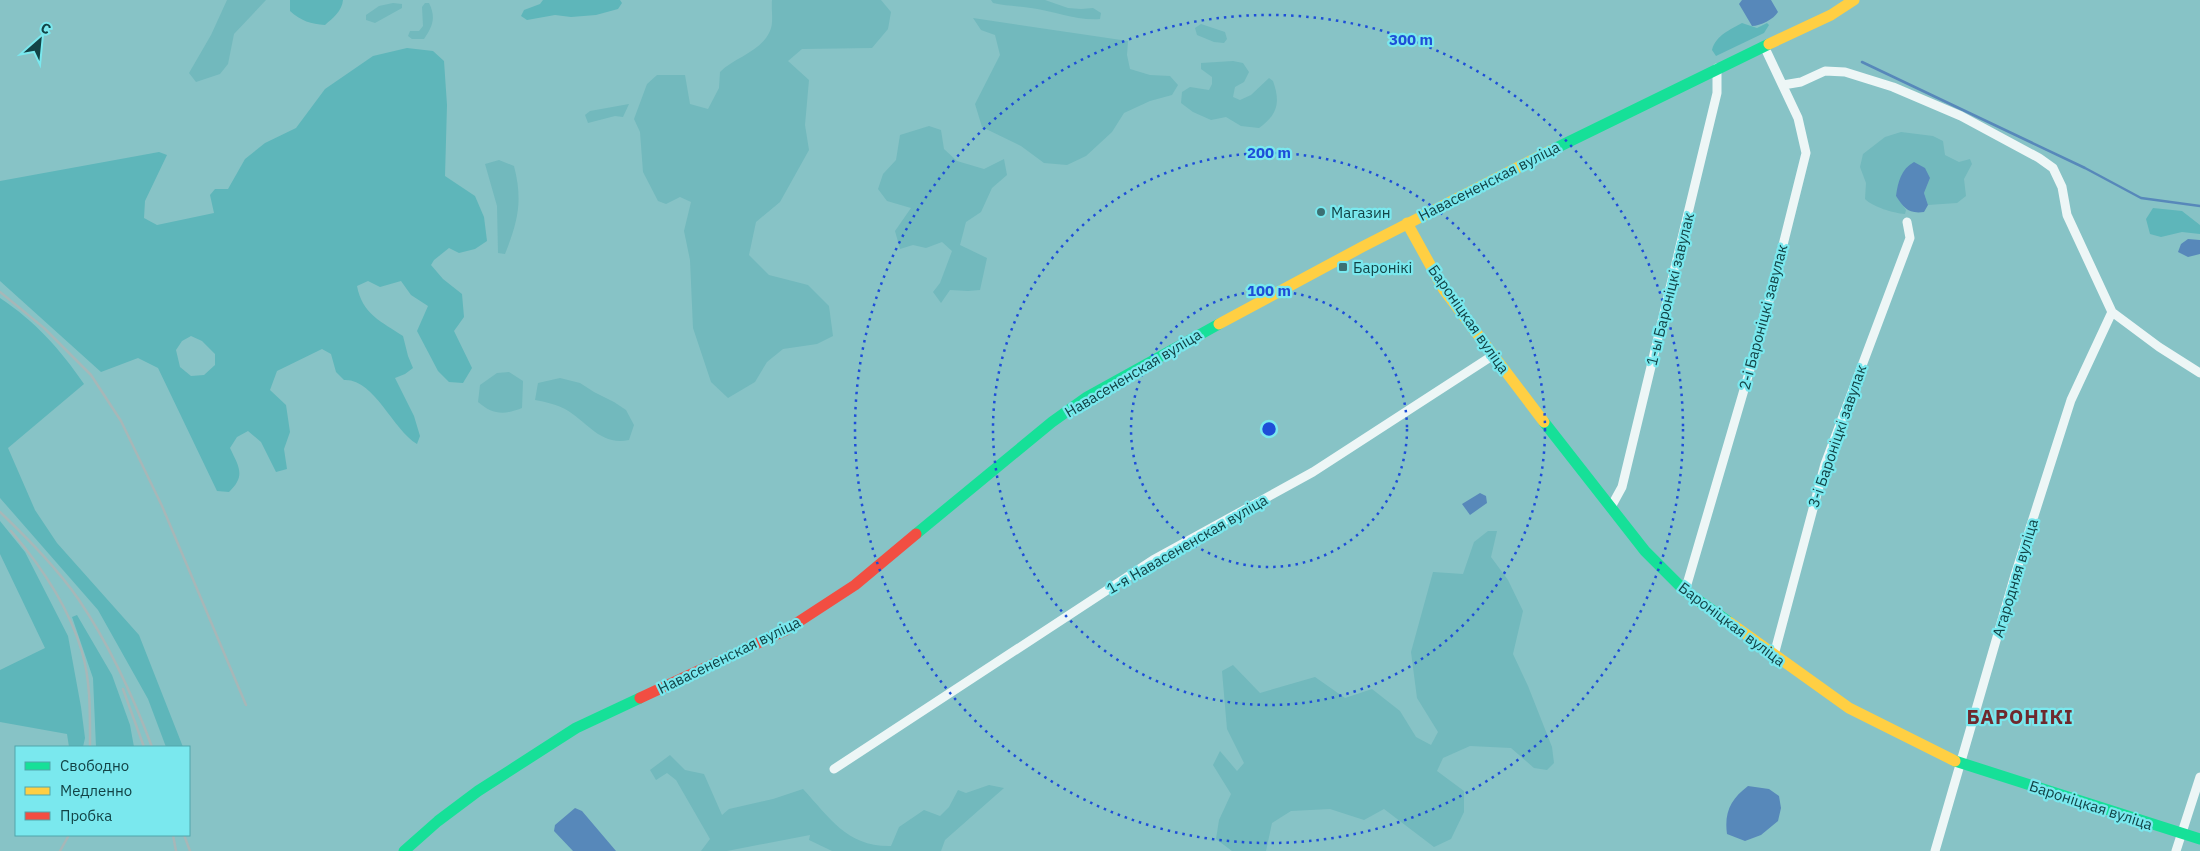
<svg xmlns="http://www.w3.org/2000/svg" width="2200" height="851" font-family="'IBM Plex Sans',sans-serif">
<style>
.green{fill:#72b9bd}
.forest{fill:#5eb6ba;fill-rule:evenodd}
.water{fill:#5788ba}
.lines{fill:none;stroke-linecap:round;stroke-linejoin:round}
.stream{stroke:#5788ba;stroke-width:2.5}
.street{stroke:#edf6f6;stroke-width:9}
.fast{stroke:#16e098;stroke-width:11}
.slow{stroke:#ffcf43;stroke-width:11}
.jam{stroke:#f24e42;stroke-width:11}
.rail{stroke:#a7b7b8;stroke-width:2.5}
.ring{fill:none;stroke:#1d4ed8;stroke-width:2.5;stroke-dasharray:2.5 5}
.poi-dot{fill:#3b7073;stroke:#7ae8ee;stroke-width:2}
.labels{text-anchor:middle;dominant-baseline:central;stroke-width:4.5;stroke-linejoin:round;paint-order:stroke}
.street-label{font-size:15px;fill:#124346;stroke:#7ae8ee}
.poi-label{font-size:15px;fill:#124346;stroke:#7ae8ee;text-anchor:start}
.district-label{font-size:20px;font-weight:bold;letter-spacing:1px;fill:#6f292d;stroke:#7ae8ee}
.centre{fill:#1d4ed8;stroke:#7ae8ee;stroke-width:2.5}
.ring-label{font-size:15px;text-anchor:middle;font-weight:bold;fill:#1d4ed8;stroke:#7ae8ee;stroke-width:4.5;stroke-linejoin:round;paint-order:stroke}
</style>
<rect width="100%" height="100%" fill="#87c3c6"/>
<path class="green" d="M 227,0 L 266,0 L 234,34 L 228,64 L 220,74 L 196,82 L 189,73 L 211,35 Z
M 772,0 L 881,0 L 891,12 L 888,29 L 872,48 L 802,49 L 788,61 L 809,80 L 805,125 L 809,150 L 780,202 L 756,222 L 749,255 L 769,275 L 808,285 L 829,306 L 833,336 L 817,344 L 783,349 L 767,362 L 755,382 L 728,398 L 711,382 L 693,328 L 690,260 L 684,231 L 691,202 L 680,197 L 666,204 L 658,201 L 643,172 L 640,132 L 634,119 L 647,84 L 657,75 L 685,75 L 690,104 L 708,109 L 719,88 L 720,72 C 735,57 761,52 770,31 C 774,23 771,9 772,0 Z
M 991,0 L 1045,0 L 1068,8 L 1081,9 L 1093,8 L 1101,13 L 1100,19 C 1078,21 1054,11 1031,8 C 1018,6 1006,6 993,3 Z
M 393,3 L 402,4 L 402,8 L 375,23 L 366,20 L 366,15 L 379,6 Z
M 425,3 L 429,3 C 436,17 433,26 424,39 L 412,39 L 408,36 L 410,31 L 419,31 L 423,26 L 422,7 Z
M 973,18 L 1128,41 L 1127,55 L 1130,69 L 1150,75 L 1170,76 L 1178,85 L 1172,95 L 1150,101 L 1124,113 L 1112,132 L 1086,156 L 1067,165 L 1044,163 L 1021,146 L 982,127 L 975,104 L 1000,55 L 995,35 L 981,30 Z
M 1201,24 L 1225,32 L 1227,39 L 1224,43 L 1214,42 L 1197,35 L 1195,28 Z
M 1233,61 L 1243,63 L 1249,72 L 1244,82 L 1235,87 L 1233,97 L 1240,100 L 1251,95 L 1269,78 L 1273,81 C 1281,103 1277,115 1259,128 L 1241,126 L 1226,117 L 1211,120 L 1193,112 L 1181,103 L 1182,92 L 1190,87 L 1209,90 L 1212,84 L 1212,77 L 1201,69 L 1201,63 Z
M 629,104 L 623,117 L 615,116 L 588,123 L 585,115 L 590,111 Z
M 929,126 L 941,130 L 944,149 L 957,161 L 984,169 L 1004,159 L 1007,175 L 992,188 L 981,212 L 966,222 L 960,245 L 987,258 L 980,290 L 968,291 L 950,290 L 941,303 L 933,292 L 940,283 L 952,251 L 942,242 L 926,248 L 913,245 L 900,249 L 895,231 L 911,208 L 887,201 L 878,189 L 883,174 L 896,160 L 900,135 Z
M 1901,132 L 1933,136 L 1943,141 L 1945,155 L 1959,162 L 1970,159 L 1972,164 L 1964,179 L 1966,196 L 1957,203 L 1928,205 L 1924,193 L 1930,178 L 1896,196 L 1906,210 L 1905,214 C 1893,213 1873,207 1865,199 L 1866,183 L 1860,167 L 1863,154 L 1885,137 Z
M 499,160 L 514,166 C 523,201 518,221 505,254 L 498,253 L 497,206 L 485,164 Z
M 509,372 L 523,381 L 522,408 C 504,415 493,415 478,402 L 480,385 L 497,373 Z
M 560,378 L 580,383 L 594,392 L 614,402 L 626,410 L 634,425 L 629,440 C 600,446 588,422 565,409 C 555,404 546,402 535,400 L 538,383 Z
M 1488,531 L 1497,531 L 1491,557 L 1508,580 L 1523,611 L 1513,654 L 1528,686 L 1552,747 L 1554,763 L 1547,770 L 1534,768 L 1511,748 L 1470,746 L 1443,758 L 1437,771 L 1464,791 L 1464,812 L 1451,839 L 1434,847 L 1384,809 L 1364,820 L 1330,809 L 1291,811 L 1272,823 L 1266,851 L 1232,851 L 1216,839 L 1219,820 L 1231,794 L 1213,765 L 1220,751 L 1237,771 L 1244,763 L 1227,729 L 1222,671 L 1233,665 L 1260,693 L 1315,677 L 1345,698 L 1372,689 L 1400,711 L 1416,737 L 1431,745 L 1438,732 L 1417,698 L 1411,652 L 1433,572 L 1463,574 L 1474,542 Z
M 670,755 L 685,770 L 704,774 L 722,815 L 729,809 L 773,799 L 803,789 C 830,818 847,847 891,846 L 899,827 L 924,810 L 940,816 L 949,807 L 958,790 L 966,793 L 989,785 L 1004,788 L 945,840 L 941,851 L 832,851 L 809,840 L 810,835 L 727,851 L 701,851 L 710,839 L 676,780 L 667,773 L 656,780 L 650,770 Z"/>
<path class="forest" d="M 290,0 L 343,0 C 342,11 333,18 325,25 C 311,24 301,21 290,11 Z
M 543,0 L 620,0 L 622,3 L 618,9 L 596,15 L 571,17 L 555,15 L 527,20 L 521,16 L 524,10 L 540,4 Z
M 1742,23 L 1757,28 L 1767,23 L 1769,25 L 1764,33 L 1716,56 L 1712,50 C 1716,35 1730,30 1742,23 Z
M 407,48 L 433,51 L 444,61 L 447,105 L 445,176 L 475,196 L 484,217 L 487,241 L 475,249 L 459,253 L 449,248 L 434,260 L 431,265 L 443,279 L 462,294 L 464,317 L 454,331 L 472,368 L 463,383 L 449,382 L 438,371 L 417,331 L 428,306 L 411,295 L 401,281 L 380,287 L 368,281 L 357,286 C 362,314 382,322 403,336 L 408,356 L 413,368 L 405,374 L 395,378 L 414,416 L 420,436 L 417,444 C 392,429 374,378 344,380 L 336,372 L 331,354 L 322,349 L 277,371 L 270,390 L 286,405 L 290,432 L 284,449 L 287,469 L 276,472 L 261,442 L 248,431 L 237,437 L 230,448 C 239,467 246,476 229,492 L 217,491 L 158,368 L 138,358 L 101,372 L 0,281 L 0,181 L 159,152 L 167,155 L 145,201 L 144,218 L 157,225 L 214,213 L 210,195 L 215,189 L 228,189 L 245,159 L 265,143 L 296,128 L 325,89 L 373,56 ZM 191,336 L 202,341 L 215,354 L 215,365 L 204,375 L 191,376 L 180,367 L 176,350 L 182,341 Z
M 2153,208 L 2182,211 L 2200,225 L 2200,234 L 2182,232 L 2161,237 L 2150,234 L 2146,219 Z
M 0,298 C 36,322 60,349 84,384 L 8,448 L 35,510 L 57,543 L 139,635 L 183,747 L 166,747 L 148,699 L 98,610 L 0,498 Z
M 0,521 L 25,552 L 68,636 L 81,707 L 85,738 L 83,747 L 69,747 L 67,734 L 0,722 L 0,670 L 45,648 L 0,554 Z
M 77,615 L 112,675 L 130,725 L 134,747 L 96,747 L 93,678 L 72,617 Z"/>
<path class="water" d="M 1742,0 L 1771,0 L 1778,12 C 1774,19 1760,26 1752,26 L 1739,4 Z
M 1914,162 L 1925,168 L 1930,178 L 1924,193 L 1928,205 L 1924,212 C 1908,214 1904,208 1896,196 C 1898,182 1901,169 1914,162 Z
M 2188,239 L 2200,240 L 2200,254 L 2188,257 L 2178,252 L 2181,244 Z
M 1480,493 L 1486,496 L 1487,503 L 1470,515 L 1462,504 Z
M 1748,786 L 1769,789 L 1779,796 L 1781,808 L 1778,821 L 1761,835 L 1745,841 L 1727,834 C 1724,812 1731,799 1748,786 Z
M 575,808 L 582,811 L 616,851 L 573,851 L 554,831 L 555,825 Z"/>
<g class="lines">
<path class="stream" d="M 1862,62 L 2085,168 L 2141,198 L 2200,206"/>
<path class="street" d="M 1783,85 L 1801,82 L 1825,71 L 1845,72 L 1893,87 L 1961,116 L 2039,158 L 2053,168 L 2062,187 L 2067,215 L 2112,312 L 2159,347 L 2200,373
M 1611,507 L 1622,487 L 1717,93 L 1717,68
M 1685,591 L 1763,325 L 1806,153 L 1798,118 L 1764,46
M 1774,655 L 1825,464 L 1910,238 L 1907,222
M 834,769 L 1153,560 L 1313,472 L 1492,356
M 1935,851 L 2015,575 L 2071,400 L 2112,312
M 2176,851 L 2200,777"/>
<path class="fast" d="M 1552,150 L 1769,44
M 1544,422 L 1645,551 L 1685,591 L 1729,622
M 916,534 L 1052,422 L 1087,397 L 1219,324
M 1955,761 L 2200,839
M 404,851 L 438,821 L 478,791 L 576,728 L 640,698"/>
<path class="slow" d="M 1769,44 L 1831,15 L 1854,0
M 1407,223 L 1444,290 L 1544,422
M 1219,324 L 1362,247 L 1552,150
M 1729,622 L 1849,708 L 1955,761"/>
<path class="jam" d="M 640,698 L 786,630 L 855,585 L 916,534"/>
<path class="rail" d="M 0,292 L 44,328 L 91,375 L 121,421 L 162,506 L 246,705
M 0,512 C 28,539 57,568 79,600 C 110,646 133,696 152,747
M 11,531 C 42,567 69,607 82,652 C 91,682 90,716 90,747
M 123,689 L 144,747
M 173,835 L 176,851
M 184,835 L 190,851
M 60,851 L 69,835"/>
</g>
<g class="ring">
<circle cx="1269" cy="429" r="138"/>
<circle cx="1269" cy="429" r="276"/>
<circle cx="1269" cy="429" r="414"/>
</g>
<g class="poi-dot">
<circle cx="1321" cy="212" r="5"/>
<rect x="1338" y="262" width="10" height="10" rx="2.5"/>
</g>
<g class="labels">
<g class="street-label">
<text transform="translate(1489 181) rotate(-27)">Навасененская вуліца</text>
<text transform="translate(1670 289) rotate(-76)">1-ы Бароніцкі завулак</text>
<text transform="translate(1763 317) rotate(-75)">2-і Бароніцкі завулак</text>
<text transform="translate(1469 319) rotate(55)">Бароніцкая вуліца</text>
<text transform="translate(1133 373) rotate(-31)">Навасененская вуліца</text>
<text transform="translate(1837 436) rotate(-71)">3-і Бароніцкі завулак</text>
<text transform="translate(1187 544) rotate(-30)">1-я Навасененская вуліца</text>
<text transform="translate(2015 578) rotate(-73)">Агародняя вуліца</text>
<text transform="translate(1732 624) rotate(37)">Бароніцкая вуліца</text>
<text transform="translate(729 655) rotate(-26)">Навасененская вуліца</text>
<text transform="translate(2091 805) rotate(18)">Бароніцкая вуліца</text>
</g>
<g class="poi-label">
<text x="1331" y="212">Магазин</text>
<text x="1353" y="267">Баронікі</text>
</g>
<g class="district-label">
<text x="2020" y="716">БАРОНІКІ</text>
</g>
</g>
<circle cx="1269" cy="429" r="8" class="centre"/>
<g class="ring-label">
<text x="1411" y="45">300 m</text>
<text x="1269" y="158">200 m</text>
<text x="1269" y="296">100 m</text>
</g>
<rect x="15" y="746" width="175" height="90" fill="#7ae8ee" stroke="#50a6ab"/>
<rect x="25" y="762" width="25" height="8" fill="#16e098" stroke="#50a6ab"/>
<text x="60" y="771" font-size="15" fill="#124346">Свободно</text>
<rect x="25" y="787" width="25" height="8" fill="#ffcf43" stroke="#50a6ab"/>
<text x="60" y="796" font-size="15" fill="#124346">Медленно</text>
<rect x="25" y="812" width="25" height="8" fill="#f24e42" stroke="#50a6ab"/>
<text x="60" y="821" font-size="15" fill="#124346">Пробка</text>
<g transform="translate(40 40) rotate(27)" stroke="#7ae8ee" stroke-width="4" paint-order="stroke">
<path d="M0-4L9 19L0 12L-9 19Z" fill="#124346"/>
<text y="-8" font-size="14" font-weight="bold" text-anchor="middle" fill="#124346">С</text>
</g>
</svg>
